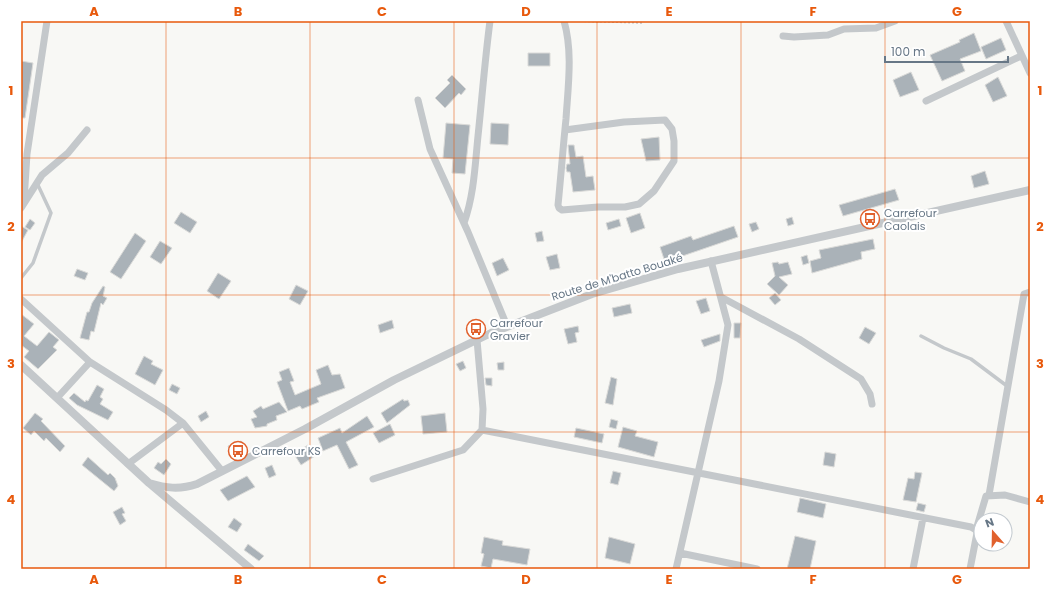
<svg xmlns="http://www.w3.org/2000/svg" width="1051" height="590" font-family="Poppins,sans-serif">
<style>
.building{fill:#aab2b8;stroke:#dadad8}
.lines{fill:none;stroke-linecap:round;stroke-linejoin:round}
.path{stroke:#bec0c2;stroke-width:1.5;stroke-dasharray:2 2;stroke-linecap:butt}
.service{stroke:#c4c8cb;stroke-width:3.5}
.minor{stroke:#c4c8cb;stroke-width:7}
.tertiary{stroke:#c4c8cb;stroke-width:8}
.grid{fill:none;stroke:#e8590c;stroke-width:1;stroke-opacity:0.55}
.labels{text-anchor:middle;dominant-baseline:central;stroke-width:4;stroke-linejoin:round;paint-order:stroke}
.poi-label{font-size:11px;fill:#677786;stroke:#fff;text-anchor:start}
.street-label{font-size:11px;fill:#677786;stroke:#fff}
.neatline{fill:none;stroke:#e8590c;stroke-width:1.5}
.grid-label{font-size:13px;text-anchor:middle;font-weight:bold;fill:#e8590c}
</style>
<rect width="100%" height="100%" fill="#f8f8f5"/>
<path class="building" d="M 974,33 L 981,51 L 960,59 L 965,71 L 942,81 L 930,55 L 960,42 L 959,40 Z
M 1001,38 L 1006,50 L 986,59 L 981,47 Z
M 528,53 L 550,53 L 550,66 L 528,66 Z
M 21,61 L 33,63 L 25,118 L 21,118 Z
M 911,72 L 919,90 L 900,97 L 893,80 Z
M 452,75 L 466,89 L 461,95 L 459,93 L 445,108 L 435,98 L 450,83 L 447,80 Z
M 998,77 L 1007,96 L 993,102 L 985,85 Z
M 446,123 L 470,125 L 465,174 L 452,173 L 453,159 L 443,158 Z
M 491,123 L 509,124 L 508,145 L 490,144 Z
M 659,137 L 660,160 L 646,161 L 641,139 Z
M 568,145 L 574,145 L 576,157 L 583,156 L 586,177 L 593,176 L 595,190 L 573,192 L 570,172 L 567,172 L 566,168 L 567,164 L 570,164 Z
M 985,171 L 989,184 L 974,188 L 971,176 Z
M 895,189 L 899,200 L 843,216 L 839,205 Z
M 181,212 L 197,222 L 190,233 L 174,223 Z
M 640,213 L 645,228 L 631,233 L 626,218 Z
M 792,217 L 794,224 L 788,226 L 786,219 Z
M 30,219 L 35,223 L 30,230 L 25,227 Z
M 619,219 L 621,226 L 608,230 L 606,223 Z
M 756,222 L 759,229 L 752,232 L 749,224 Z
M 21,226 L 28,230 L 21,243 Z
M 734,226 L 738,237 L 665,262 L 660,247 L 691,236 L 693,240 Z
M 542,231 L 544,241 L 537,242 L 535,233 Z
M 135,233 L 146,241 L 121,279 L 110,272 Z
M 873,239 L 875,249 L 861,252 L 862,259 L 812,273 L 810,261 L 821,258 L 819,250 Z
M 160,241 L 172,248 L 161,264 L 150,257 Z
M 557,254 L 560,268 L 550,270 L 546,257 Z
M 807,255 L 809,263 L 803,265 L 801,257 Z
M 503,258 L 509,270 L 497,276 L 492,263 Z
M 778,262 L 779,264 L 788,262 L 792,274 L 779,277 L 788,285 L 779,295 L 767,284 L 775,276 L 772,263 Z
M 77,269 L 88,273 L 85,280 L 74,276 Z
M 218,273 L 231,281 L 219,299 L 207,291 Z
M 296,285 L 308,291 L 300,305 L 289,299 Z
M 103,286 L 105,287 L 103,296 L 107,298 L 103,305 L 101,303 L 94,332 L 91,331 L 89,340 L 80,338 L 87,312 L 89,312 L 92,303 Z
M 775,293 L 781,300 L 775,305 L 769,298 Z
M 706,298 L 710,311 L 701,314 L 696,301 Z
M 630,304 L 632,313 L 614,317 L 612,308 Z
M 21,314 L 34,324 L 24,336 L 37,346 L 49,332 L 59,340 L 53,347 L 57,350 L 38,369 L 24,357 L 29,351 L 21,345 Z
M 392,320 L 394,328 L 380,333 L 378,325 Z
M 734,323 L 741,323 L 740,338 L 734,338 Z
M 578,326 L 579,332 L 575,333 L 577,342 L 568,344 L 564,329 Z
M 865,327 L 876,333 L 869,344 L 859,338 Z
M 720,334 L 720,341 L 704,347 L 701,340 Z
M 144,356 L 153,361 L 151,364 L 163,370 L 155,385 L 135,374 Z
M 463,361 L 466,368 L 460,371 L 456,364 Z
M 504,362 L 504,370 L 498,370 L 497,363 Z
M 328,365 L 332,375 L 340,374 L 345,388 L 317,398 L 319,402 L 302,409 L 300,406 L 288,411 L 277,382 L 282,380 L 279,372 L 289,368 L 294,381 L 290,382 L 295,395 L 321,384 L 316,370 Z
M 611,377 L 617,379 L 613,405 L 605,403 Z
M 485,378 L 492,378 L 492,386 L 486,385 Z
M 172,384 L 180,388 L 177,394 L 169,390 Z
M 97,385 L 104,389 L 100,397 L 103,399 L 100,404 L 113,412 L 108,420 L 77,405 L 69,398 L 74,393 L 85,402 L 86,400 L 88,401 Z
M 403,399 L 404,401 L 408,400 L 410,405 L 387,423 L 381,413 Z
M 279,402 L 287,412 L 276,416 L 277,420 L 267,424 L 267,426 L 255,428 L 251,419 L 257,417 L 253,411 L 261,406 L 263,409 Z
M 206,411 L 209,417 L 201,422 L 198,416 Z
M 35,413 L 43,419 L 41,421 L 65,446 L 60,452 L 46,438 L 44,441 L 34,431 L 31,435 L 23,428 Z
M 445,413 L 447,432 L 423,434 L 421,416 Z
M 367,416 L 374,427 L 346,442 L 358,465 L 349,469 L 337,445 L 323,451 L 318,438 L 340,428 L 342,433 Z
M 611,419 L 618,421 L 616,429 L 609,427 Z
M 390,424 L 395,435 L 379,443 L 373,433 Z
M 623,427 L 637,431 L 635,436 L 658,442 L 654,457 L 618,447 Z
M 576,428 L 604,434 L 602,443 L 574,437 Z
M 241,441 L 245,449 L 231,454 L 228,446 Z
M 308,445 L 315,456 L 301,465 L 294,454 Z
M 825,452 L 836,454 L 834,467 L 823,465 Z
M 88,457 L 108,475 L 110,473 L 115,478 L 118,486 L 114,491 L 82,465 Z
M 166,459 L 171,464 L 164,475 L 154,468 L 158,462 L 161,464 Z
M 272,465 L 276,475 L 269,478 L 265,468 Z
M 613,471 L 621,473 L 618,485 L 610,483 Z
M 915,472 L 922,473 L 916,502 L 903,500 L 908,478 L 914,479 Z
M 247,476 L 255,487 L 228,501 L 220,490 Z
M 800,498 L 826,504 L 823,518 L 797,512 Z
M 918,503 L 926,505 L 924,512 L 916,510 Z
M 122,507 L 125,513 L 122,514 L 126,521 L 120,525 L 113,512 Z
M 234,518 L 242,524 L 237,532 L 228,527 Z
M 795,536 L 816,541 L 810,569 L 787,569 Z
M 484,537 L 503,541 L 502,545 L 530,549 L 527,565 L 493,559 L 491,568 L 481,566 L 484,554 L 481,553 Z
M 609,537 L 635,544 L 630,564 L 605,558 Z
M 248,544 L 264,556 L 259,561 L 244,550 Z"/>
<g class="lines">
<path class="path" d="M 572,21 L 642,23"/>
<path class="service" d="M 21,278 L 33,263 L 51,213 L 37,183
M 921,336 L 944,348 L 971,359 L 1007,386"/>
<path class="minor" d="M 564,21 C 573,52 568,87 566,119 C 563,147 561,176 558,205 L 559,208 L 562,210 L 598,207 L 625,207 L 639,204 L 654,191 L 674,161 L 674,141 L 672,129 L 665,120 L 624,122 L 565,130
M 1006,21 L 1030,73
M 783,36 L 794,37 L 828,35 L 844,29 L 876,28 L 895,21
M 418,100 L 430,149 L 468,232 L 507,326
M 926,101 L 1021,56
M 24,201 L 27,154 L 47,21
M 21,208 L 42,175 L 68,153 L 87,130
M 464,223 C 474,195 475,166 478,136 C 482,98 485,59 490,21
M 721,297 L 799,339 L 861,379 L 870,394 L 872,404
M 21,299 L 90,362 L 166,410 L 183,423 L 222,471
M 57,398 L 90,362
M 482,430 L 971,527 L 976,530 L 977,533 L 970,569
M 128,464 L 183,423
M 373,479 L 463,450 L 482,430 L 483,409 L 477,340
M 989,495 L 1024,294 L 1030,292
M 976,530 L 986,496 L 1005,495 L 1030,502
M 680,553 L 757,569
M 676,569 L 719,381 L 728,325 L 711,261
M 913,569 L 923,518"/>
<path class="tertiary" d="M 21,365 L 149,483 L 251,569
M 149,483 C 166,488 179,490 197,484 L 305,429 L 394,380 L 491,333 L 592,294 L 678,269 L 1030,190"/>
</g>
<path class="grid" d="M 166,21 L 166,569M 310,21 L 310,569M 454,21 L 454,569M 597,21 L 597,569M 741,21 L 741,569M 885,21 L 885,569M 21,158 L 1030,158M 21,295 L 1030,295M 21,432 L 1030,432"/>
<defs>
<symbol id="bus-ring" viewBox="-11 -11 22 22"><circle r="9.5" fill="#fff" stroke="#e1612d" stroke-width="1.5"/><path d="M-5-6H5V4H4V6H2V4H-2V6H-4V4H-5ZM-3.5-4V0h7V-4ZM-3.5 1.2v1.5H-2V1.2ZM2 1.2v1.5H3.5V1.2Z" fill="#e1612d"/></symbol>
</defs>
<g fill-rule="evenodd">
<use href="#bus-ring" x="859" y="208" width="22" height="22"/>
<use href="#bus-ring" x="465" y="318" width="22" height="22"/>
<use href="#bus-ring" x="227" y="440" width="22" height="22"/>
</g>
<g class="labels">
<g class="poi-label">
<text x="884" y="213">Carrefour<tspan x="884" dy="13">Caolais</tspan></text>
<text x="490" y="323">Carrefour<tspan x="490" dy="13">Gravier</tspan></text>
<text x="252" y="451">Carrefour KS</text>
</g>
<g class="street-label">
<text transform="translate(617 277) rotate(-17)">Route de M'batto Bouaké</text>
</g>
</g>
<rect width="1051" height="590" fill="none" stroke="#ffffff" stroke-width="44"/>
<g transform="translate(993 532) rotate(340)"><circle r="19" fill="#ffffff" stroke="#c2c9cf"/>
<path d="M0-3L7 15L0 10L-7 15Z" fill="#e1612d"/>
<text y="-6" font-size="11" font-weight="bold" text-anchor="middle" fill="#677786">N</text>
</g>
<path d="M885 56v6h123v-6" fill="none" stroke="#677786" stroke-width="2"/>
<text x="891" y="56" font-size="12" fill="#677786" stroke="#ffffff" stroke-width="3" paint-order="stroke">100 m</text>
<rect x="22" y="22" width="1007" height="546" class="neatline"/>
<g class="grid-label">
<text x="94" y="16">A</text>
<text x="238" y="16">B</text>
<text x="382" y="16">C</text>
<text x="526" y="16">D</text>
<text x="669" y="16">E</text>
<text x="813" y="16">F</text>
<text x="957" y="16">G</text>
<text x="11" y="95">1</text>
<text x="1040" y="95">1</text>
<text x="11" y="231">2</text>
<text x="1040" y="231">2</text>
<text x="11" y="368">3</text>
<text x="1040" y="368">3</text>
<text x="11" y="504">4</text>
<text x="1040" y="504">4</text>
<text x="94" y="584">A</text>
<text x="238" y="584">B</text>
<text x="382" y="584">C</text>
<text x="526" y="584">D</text>
<text x="669" y="584">E</text>
<text x="813" y="584">F</text>
<text x="957" y="584">G</text>
</g>
</svg>
